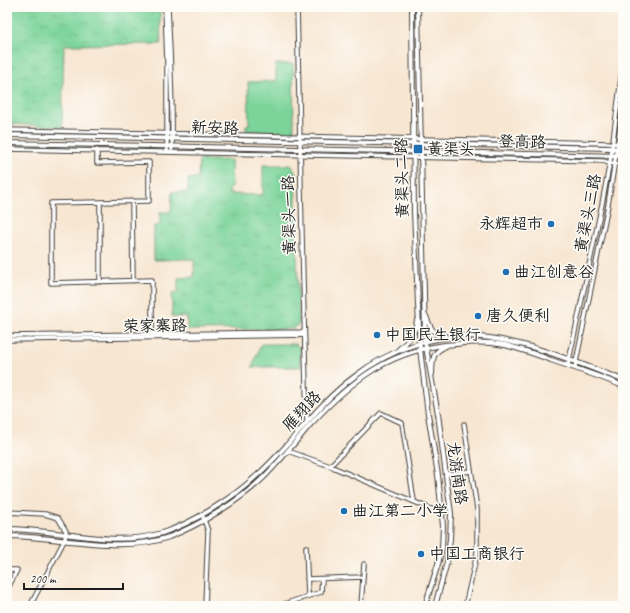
<svg xmlns="http://www.w3.org/2000/svg" width="630" height="613" font-family="Caveat,'LXGW WenKai TC',sans-serif">
<style>
.grass{fill:url(#grass-tufts);stroke:#4c785b}
.park{fill:url(#park-crowns);stroke:#4c785b}
.garden{fill:#7bd49a;stroke:#4c785b}
.lines{fill:none;stroke-linecap:round;stroke-linejoin:round}
.minor-casing{stroke:#3d3a37;stroke-width:5.5}
.major-casing{stroke:#3d3a37;stroke-width:6}
.minor{stroke:#fff;stroke-width:3.5}
.major{stroke:#fff;stroke-width:4}
.poi-dot{fill:#1f6fb2;stroke:#fdfcf7;stroke-width:1.5}
.labels{text-anchor:middle;dominant-baseline:central;stroke-width:3;stroke-linejoin:round;paint-order:stroke}
.street-label{font-size:16px;fill:#1c1c1c;stroke:#fdfcf7}
.poi-label{font-size:16px;fill:#1c1c1c;stroke:#fdfcf7;text-anchor:start}
</style>
<defs>
<pattern id="grass-tufts" width="24" height="20" patternUnits="userSpaceOnUse"><rect width="24" height="20" fill="#7bd49a"/><path d="M3 7l-1-3M5 7V3M7 7l1-3M15 17l-1-3M17 17v-4M19 17l1-3" fill="none" stroke="#6ab584"/></pattern>
<pattern id="park-crowns" width="20" height="18" patternUnits="userSpaceOnUse"><rect width="20" height="18" fill="#7bd49a"/><path d="M2 6a3 3 0 1 1 6 0M12 15a3 3 0 1 1 6 0" fill="none" stroke="#6ab584"/></pattern>
</defs>
<rect width="100%" height="100%" fill="#fdfcf7"/>
<filter id="ink" filterUnits="userSpaceOnUse"><feTurbulence type="fractalNoise" baseFrequency=".025" numOctaves="2"/><feDisplacementMap in="SourceGraphic" scale="8" xChannelSelector="R" yChannelSelector="G"/><feConvolveMatrix kernelMatrix="1 2 1 2 8 2 1 2 1" color-interpolation-filters="sRGB"/></filter>
<filter id="wash" filterUnits="userSpaceOnUse"><feTurbulence type="fractalNoise" baseFrequency=".012" numOctaves="4" result="noise"/><feDisplacementMap in="SourceGraphic" scale="16" xChannelSelector="R" yChannelSelector="G"/><feGaussianBlur stdDeviation="0.9" result="paint"/><feColorMatrix in="noise" values="0 0 0 0 0 0 0 0 0 0 0 0 0 0 0 0 0 1.4 0 .05"/><feComposite in="paint" operator="in"/></filter>
<g filter="url(#wash)">
<rect width="100%" height="100%" fill="#f7e6d1"/>
<path class="grass" d="M 199,160 L 231,160 L 232,188 L 230,188 L 229,194 L 263,195 L 263,165 L 289,165 L 292,166 L 295,171 L 299,324 L 293,329 L 187,330 L 187,317 L 172,317 L 172,293 L 178,292 L 178,278 L 194,277 L 194,259 L 154,260 L 154,226 L 160,225 L 160,212 L 171,212 L 172,192 L 188,192 L 188,179 L 198,178 Z
M 261,344 L 296,344 L 300,348 L 301,367 L 252,367 Z"/>
<path class="park" d="M 7,7 L 165,7 L 165,9 L 160,9 L 161,44 L 64,45 L 62,127 L 10,124 L 7,75 Z"/>
<path class="garden" d="M 276,64 L 293,64 L 294,132 L 246,131 L 246,125 L 249,125 L 248,82 L 276,81 Z"/>
</g>
<g filter="url(#ink)">
<g class="lines">
<defs>
<path id="minor" d="M 165,7 L 167,61 L 167,152
M 168,7 C 170,54 173,101 172,149
M 297,7 L 303,279 L 307,422
M 7,130 L 607,143 L 623,144
M 7,149 L 603,161 L 609,163 L 623,164
M 97,150 L 97,163 L 149,162 L 149,201 L 51,203 L 51,283 L 152,280 L 152,334
M 132,201 L 133,281
M 100,202 L 100,282
M 7,336 L 304,332
M 7,340 L 304,335
M 568,365 L 602,204 L 611,156 L 623,63
M 575,367 L 608,205 L 623,109
M 464,424 L 477,509 L 477,554 L 466,602
M 288,451 L 330,466 L 443,514
M 330,466 L 381,413 L 402,423 L 414,501
M 446,474 L 471,471
M 7,512 L 45,514 L 58,518 L 66,531 L 65,539 L 30,606
M 203,517 L 208,531 L 205,606
M 306,547 L 308,596
M 7,570 L 17,570 L 7,590
M 307,579 L 363,577
M 278,606 L 321,592 L 322,579
M 361,606 L 364,564"/>
<path id="major" d="M 412,7 L 414,212 L 420,349 L 428,414 L 438,475 L 443,526 L 442,548 L 438,564 L 425,606
M 418,7 L 425,342 L 438,414 L 451,514 L 450,539 L 447,562 L 435,606
M 7,135 L 611,148 L 623,150
M 7,143 L 623,156
M 426,316 C 430,328 433,335 446,336
M 399,349 C 409,341 415,333 417,320
M 432,374 C 433,359 431,353 446,346
M 7,529 C 57,529 113,548 162,533 C 191,524 233,498 254,478 C 266,468 276,457 286,446 C 307,422 328,396 354,377 C 389,350 436,332 480,337 C 528,341 578,363 623,380
M 7,536 C 56,536 123,554 169,537 C 201,524 238,502 263,478 C 279,462 294,444 309,426 C 351,380 392,348 456,344 C 472,342 489,342 505,345 C 520,349 536,354 551,360 C 575,368 599,376 623,386"/>
</defs>
<use href="#minor" class="minor-casing"/>
<use href="#major" class="major-casing"/>
<use href="#minor" class="minor"/>
<use href="#major" class="major"/>
</g>
</g>
<g class="poi-dot">
<rect x="413" y="144" width="10" height="10" rx="2"/>
<circle cx="551" cy="224" r="4"/>
<circle cx="506" cy="272" r="4"/>
<circle cx="478" cy="316" r="4"/>
<circle cx="377" cy="335" r="4"/>
<circle cx="344" cy="511" r="4"/>
<circle cx="421" cy="554" r="4"/>
</g>
<g class="labels">
<g class="street-label">
<text transform="translate(215 128) rotate(2)">新安路</text>
<text transform="translate(522 142) rotate(1)">登高路</text>
<text transform="translate(402 178) rotate(-91)">黄渠头二路</text>
<text transform="translate(588 213) rotate(-79)">黄渠头三路</text>
<text transform="translate(289 215) rotate(-91)">黄渠头一路</text>
<text transform="translate(155 326) rotate(-1)">荣家寨路</text>
<text transform="translate(302 411) rotate(-47)">雁翔路</text>
<text transform="translate(457 473) rotate(82)">龙游南路</text>
</g>
<g class="poi-label">
<text x="427" y="149">黄渠头</text>
<text x="543" y="224" text-anchor="end">永辉超市</text>
<text x="514" y="272">曲江创意谷</text>
<text x="486" y="316">唐久便利</text>
<text x="385" y="335">中国民生银行</text>
<text x="352" y="511">曲江第二小学</text>
<text x="429" y="554">中国工商银行</text>
</g>
</g>
<rect width="630" height="613" fill="none" stroke="#fdfcf7" stroke-width="24"/>
<path d="M24 583v6h99v-6" fill="none" stroke="#1c1c1c" stroke-width="2"/>
<text x="30" y="583" font-size="12" fill="#1c1c1c" stroke="#fdfcf7" stroke-width="3" paint-order="stroke">200 m</text>
</svg>
